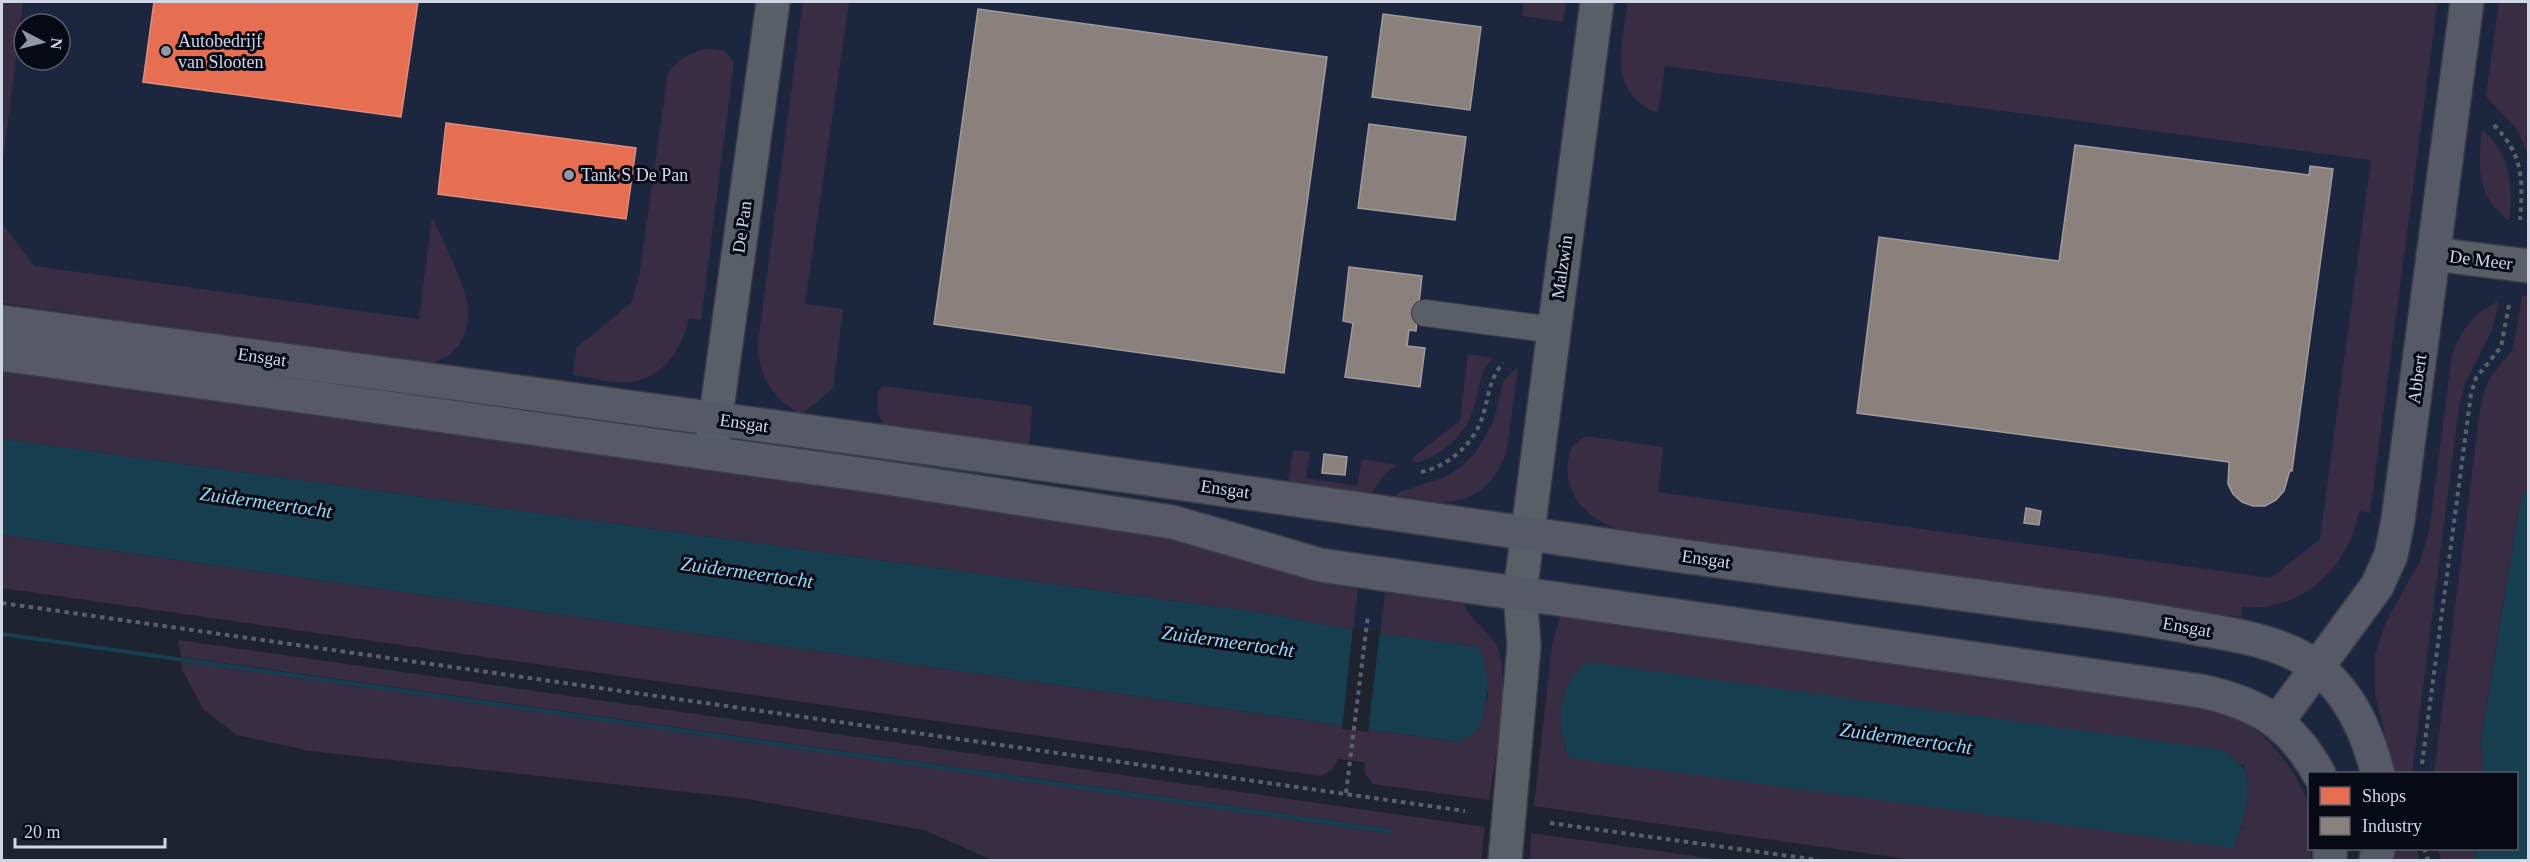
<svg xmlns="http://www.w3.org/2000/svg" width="2530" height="862" font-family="Georgia,serif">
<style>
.built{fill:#1d263f;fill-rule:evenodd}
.green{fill:#382d43;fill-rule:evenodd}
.water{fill:#173f4f}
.pier{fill:#1e232f}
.shops{fill:#e76f51;stroke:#e08e7d;stroke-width:1.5}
.industry{fill:#8a817c;stroke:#9f9a9c;stroke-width:1.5}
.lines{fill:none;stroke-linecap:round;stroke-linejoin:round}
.lane-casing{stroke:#3a3d47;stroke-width:28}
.street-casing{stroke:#3a3d47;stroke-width:36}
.secondary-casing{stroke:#3a3d47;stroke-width:36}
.path{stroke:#5d606a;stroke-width:4;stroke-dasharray:4.5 4.5;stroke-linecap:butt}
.lane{stroke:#5a5e67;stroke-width:26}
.street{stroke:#5a5e67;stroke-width:33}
.secondary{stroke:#575a66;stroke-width:33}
.poi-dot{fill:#9297a5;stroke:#070a14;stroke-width:2}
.labels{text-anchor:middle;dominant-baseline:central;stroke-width:6;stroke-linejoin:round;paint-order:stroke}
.poi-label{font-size:18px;fill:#d0d6e5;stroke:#070a14;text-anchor:start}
.street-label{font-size:18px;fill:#d0d6e5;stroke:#070a14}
.water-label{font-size:20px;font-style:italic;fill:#91dbfa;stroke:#070a14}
</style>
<rect width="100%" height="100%" fill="#1e232f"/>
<path class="built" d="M 2,2 L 2528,2 L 2528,829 L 2516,774 L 2310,774 L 2309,799 L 1164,645 L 2,505 ZM 24,24 L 60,24 L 60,60 L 24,60 Z"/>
<path class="green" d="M 2,2 L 23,2 L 2,168 Z
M 803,2 L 849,2 L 805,304 L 843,309 L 833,389 L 802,414 C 773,400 758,376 758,343 Z
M 1524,2 L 1566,2 L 1563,22 L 1522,16 Z
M 1628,2 L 2434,2 L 2437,6 L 2370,513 L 2359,511 C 2349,568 2302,612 2242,607 L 2241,617 L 1629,533 C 1588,522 1555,491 1572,446 L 1586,436 L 1663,447 L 1658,492 L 2271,578 L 2320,539 L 2371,160 L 1665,66 L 1658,113 C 1606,93 1622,45 1628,2 Z
M 2499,2 L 2528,2 L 2528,154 L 2517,129 L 2486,96 Z
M 709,49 L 725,51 L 734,62 L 701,320 L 689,318 C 682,349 664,379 629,382 C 611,384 590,377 573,375 L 576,348 L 631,303 L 639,277 L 668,73 C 681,58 690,51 709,49 Z
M 2482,129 C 2511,155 2513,185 2509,221 C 2476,196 2478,166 2482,129 Z
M 432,217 C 441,237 467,288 468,307 C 471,339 453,361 422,364 L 2,303 L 2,223 L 34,266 L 419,319 Z
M 2522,296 L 2528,296 L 2528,487 L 2520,503 L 2480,746 L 2483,750 L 2483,773 L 2434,774 L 2480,410 L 2485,389 L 2492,375 L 2513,349 Z
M 2499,301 L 2493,328 L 2466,381 L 2459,407 L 2412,773 L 2395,773 L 2375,694 L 2375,655 L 2385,624 L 2420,561 L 2429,532 L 2452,355 C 2461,329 2474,313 2499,301 Z
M 1468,354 L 1493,358 C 1481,369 1479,385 1476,400 C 1471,424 1457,442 1436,454 C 1429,458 1423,463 1415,462 L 1412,458 L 1460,421 Z
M 2,367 L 1142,528 L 1359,581 L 1353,630 L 1262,613 L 2,439 Z
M 1518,367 L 1507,449 C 1487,510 1445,505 1392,500 L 1400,492 L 1445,477 L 1461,467 L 1476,452 L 1493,423 L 1504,380 Z
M 884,386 L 1032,406 L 1029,448 L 891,430 C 876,419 877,408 878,391 Z
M 1293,450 L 1310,452 L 1306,478 L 1357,486 L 1362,459 L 1398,465 L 1386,473 L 1369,496 L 1288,485 Z
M 2,535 L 1458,742 L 1477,732 L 1488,695 L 1479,647 L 1380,634 L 1386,586 L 1462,600 C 1470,621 1485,627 1496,644 C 1512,670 1494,768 1489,800 L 1373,784 L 1365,774 L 1364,762 L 1338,759 L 1332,770 L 1321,776 L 2,588 Z
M 1561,612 L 2178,698 C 2196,704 2217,708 2235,717 C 2266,732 2293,765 2306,798 C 2311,813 2311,846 2311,860 L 1914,860 L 1534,806 L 1552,644 ZM 1561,713 L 2243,765 C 2254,781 2244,811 2241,830 L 1565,749 Z
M 178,640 L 1485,827 L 1481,860 L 992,860 L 924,830 L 741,798 L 310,751 L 237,735 L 203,709 L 183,671 L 181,661 L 1393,833 L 1392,829 L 181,657 Z
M 1531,833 L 1722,860 L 1530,860 Z
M 2391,849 L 2417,849 L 2419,860 L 2391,860 Z
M 2438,849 L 2476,849 L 2475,860 L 2441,860 Z"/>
<path class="water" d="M 2,439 L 1262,613 L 1353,630 L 1479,647 C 1491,676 1489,703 1477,732 L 1458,742 L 2,535 Z
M 2528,487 L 2528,860 L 2475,860 L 2476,849 L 2516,848 L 2516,774 L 2483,773 L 2483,750 L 2480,747 L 2520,503 Z
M 2,632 L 1392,829 L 1393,834 L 2,636 Z
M 1587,662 L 2223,750 L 2246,770 C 2252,794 2243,826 2233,848 L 1570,758 C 1558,736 1557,701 1571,680 C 1575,673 1582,667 1587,662 Z"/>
<path class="pier" d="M 1353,627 L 1380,631 L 1368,732 L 1342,729 Z"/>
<path class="shops" d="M 154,2 L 418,2 L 401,117 L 143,82 Z
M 446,123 L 636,148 L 626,219 L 438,194 Z"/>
<path class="industry" d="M 978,9 L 1327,57 L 1284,373 L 934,324 Z
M 1383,14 L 1481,27 L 1470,110 L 1372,97 Z
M 1369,124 L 1466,137 L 1455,220 L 1358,208 Z
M 2075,145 L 2309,175 L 2310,166 L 2333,169 L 2292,471 L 2290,470 L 2284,491 L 2276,500 L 2265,506 L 2253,506 L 2242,502 L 2233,494 L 2228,484 L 2229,462 L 1857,413 L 1879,237 L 2059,261 Z
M 1349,267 L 1422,276 L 1416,331 L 1409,330 L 1407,346 L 1425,348 L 1420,387 L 1345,377 L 1353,323 L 1343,321 Z
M 1324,454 L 1347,457 L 1345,475 L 1322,473 Z
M 2026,508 L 2041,511 L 2039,525 L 2024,523 Z"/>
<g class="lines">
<defs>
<path id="lane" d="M 1425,313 L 1554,330"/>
<path id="street" d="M 2433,254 L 2528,266
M 711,452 L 773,2
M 1505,860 L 1524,646 L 1520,592 L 1597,2"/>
<path id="secondary" d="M 2,322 C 539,395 1076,466 1612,546 C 1755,567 1899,585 2042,605 C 2091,611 2140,618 2189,627 C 2222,633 2255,637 2286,650 C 2340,672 2364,720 2378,774
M 2,354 L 880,477 L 1172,522 L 1320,565 L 2201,691 C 2257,703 2291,723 2319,774
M 2277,722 L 2377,586 L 2391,555 L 2398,520 L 2467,2
M 2330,860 L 2330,848
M 2376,860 L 2378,848"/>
</defs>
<use href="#lane" class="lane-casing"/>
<use href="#street" class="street-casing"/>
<use href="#secondary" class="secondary-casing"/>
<path class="path" d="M 2494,125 C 2524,156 2523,180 2520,220
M 1421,472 C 1449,466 1475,443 1483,415 C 1489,396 1489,379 1503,363
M 2,603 L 1465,811
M 2422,764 L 2471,394 L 2476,378 L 2501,347 L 2509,305
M 1346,793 L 1368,615
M 1550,823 L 1818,860
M 2424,848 L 2428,860"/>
<use href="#lane" class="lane"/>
<use href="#street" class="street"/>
<use href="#secondary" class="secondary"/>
</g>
<g class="poi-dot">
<circle cx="166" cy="51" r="6"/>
<circle cx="569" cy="175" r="6"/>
</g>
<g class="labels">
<g class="poi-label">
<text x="178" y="41">Autobedrijf<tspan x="178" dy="21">van Slooten</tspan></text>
<text x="581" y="175">Tank S De Pan</text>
</g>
<g class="street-label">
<text transform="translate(742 227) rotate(-82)">De Pan</text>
<text transform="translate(2481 260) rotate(7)">De Meer</text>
<text transform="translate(1562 267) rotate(-82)">Malzwin</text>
<text transform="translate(262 357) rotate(8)">Ensgat</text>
<text transform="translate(2417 379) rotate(-82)">Abbert</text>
<text transform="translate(744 423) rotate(8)">Ensgat</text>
<text transform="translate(1225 489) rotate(8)">Ensgat</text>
<text transform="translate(1706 559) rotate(8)">Ensgat</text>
<text transform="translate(2187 627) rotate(10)">Ensgat</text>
</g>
<g class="water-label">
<text transform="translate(266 502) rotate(8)">Zuidermeertocht</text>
<text transform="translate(747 572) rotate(8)">Zuidermeertocht</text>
<text transform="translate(1228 641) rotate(8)">Zuidermeertocht</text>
<text transform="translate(1906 738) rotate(8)">Zuidermeertocht</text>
</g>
</g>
<rect width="2530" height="862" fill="none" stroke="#d0d6e5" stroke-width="6"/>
<rect x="2308" y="772" width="210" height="78" fill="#070a14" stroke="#575c68" stroke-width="1.5"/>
<rect x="2320" y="787" width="30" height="18" fill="#e76f51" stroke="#575c68" stroke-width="1.5"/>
<text x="2362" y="802" font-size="18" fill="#d0d6e5">Shops</text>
<rect x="2320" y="817" width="30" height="18" fill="#8a817c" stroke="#575c68" stroke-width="1.5"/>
<text x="2362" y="832" font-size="18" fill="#d0d6e5">Industry</text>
<g transform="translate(42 42) rotate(97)"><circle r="28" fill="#070a14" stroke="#575c68" stroke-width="1.5"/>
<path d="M0-4.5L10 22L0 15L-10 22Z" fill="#9297a5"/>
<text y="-9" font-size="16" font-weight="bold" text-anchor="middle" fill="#d0d6e5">N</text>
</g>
<path d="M15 838v9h150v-9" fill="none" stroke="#d0d6e5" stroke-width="3"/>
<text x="24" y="838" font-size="18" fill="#d0d6e5" stroke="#070a14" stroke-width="4.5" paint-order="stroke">20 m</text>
</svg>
